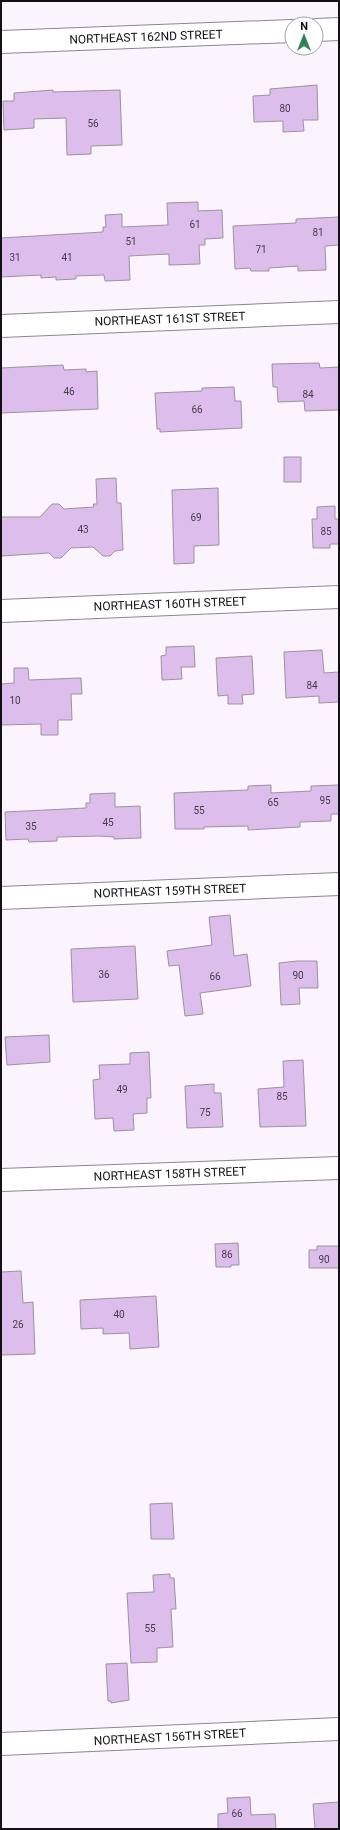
<svg xmlns="http://www.w3.org/2000/svg" width="340" height="1830" font-family="Roboto,sans-serif">
<style>
.building{fill:#dcbdec;stroke:#9a939e}
.lines{fill:none;stroke-linecap:round;stroke-linejoin:round}
.minor-casing{stroke:#8c8690;stroke-width:24}
.minor{stroke:#fff;stroke-width:22}
.labels{text-anchor:middle;dominant-baseline:central;stroke-width:3;stroke-linejoin:round;paint-order:stroke}
.number-label{font-size:10px;fill:#453c4a}
.street-label{font-size:12px;fill:#131114;stroke:#fff}
</style>
<rect width="100%" height="100%" fill="#fbf4ff"/>
<path class="building" d="M 317,85 L 318,120 L 303,120 L 304,131 L 283,132 L 283,121 L 254,122 L 253,96 L 270,95 L 270,89 Z
M 53,90 L 53,92 L 120,90 L 122,145 L 91,146 L 91,154 L 67,155 L 66,118 L 34,119 L 34,128 L 4,130 L 3,101 L 14,101 L 14,93 Z
M 198,202 L 198,211 L 222,210 L 223,238 L 205,239 L 205,245 L 199,245 L 200,264 L 169,265 L 169,254 L 129,256 L 130,280 L 105,281 L 104,275 L 76,276 L 76,279 L 56,280 L 56,277 L 41,278 L 41,275 L 1,277 L 1,238 L 103,232 L 103,227 L 106,227 L 105,215 L 122,214 L 122,227 L 168,225 L 167,203 Z
M 339,217 L 339,245 L 325,246 L 326,270 L 298,271 L 298,266 L 269,268 L 269,271 L 251,271 L 250,268 L 235,269 L 233,226 L 296,223 L 296,219 Z
M 319,363 L 320,368 L 339,367 L 339,410 L 305,411 L 304,401 L 278,402 L 277,387 L 273,387 L 272,364 Z
M 63,365 L 64,370 L 86,369 L 86,372 L 97,371 L 98,409 L 1,413 L 1,368 Z
M 234,387 L 235,401 L 241,401 L 242,428 L 160,432 L 160,429 L 157,429 L 155,393 L 202,391 L 202,388 Z
M 284,457 L 301,457 L 301,482 L 284,482 Z
M 116,478 L 117,503 L 121,503 L 123,550 L 115,551 L 110,556 L 103,556 L 93,547 L 71,548 L 61,558 L 54,558 L 49,553 L 1,556 L 1,517 L 40,517 L 52,504 L 59,504 L 64,509 L 94,507 L 93,504 L 97,504 L 96,479 Z
M 218,488 L 219,545 L 194,546 L 194,563 L 174,564 L 172,490 Z
M 335,506 L 335,519 L 339,519 L 339,544 L 330,544 L 330,548 L 313,548 L 312,519 L 317,519 L 317,507 Z
M 194,646 L 195,667 L 181,667 L 182,679 L 162,680 L 161,656 L 166,655 L 166,647 Z
M 322,650 L 324,673 L 339,672 L 339,702 L 319,703 L 319,696 L 286,698 L 284,652 Z
M 252,656 L 254,694 L 242,695 L 243,704 L 228,704 L 228,695 L 218,696 L 216,658 Z
M 14,668 L 28,668 L 29,680 L 81,678 L 82,694 L 71,694 L 72,720 L 58,720 L 58,735 L 41,735 L 41,724 L 1,725 L 1,684 L 14,683 Z
M 271,785 L 271,793 L 311,791 L 311,786 L 339,785 L 339,814 L 331,814 L 331,821 L 300,822 L 300,827 L 248,830 L 248,826 L 204,827 L 204,829 L 175,829 L 174,793 L 248,790 L 248,786 Z
M 115,793 L 115,807 L 140,806 L 141,838 L 114,839 L 114,837 L 100,836 L 57,837 L 57,841 L 29,842 L 28,839 L 6,840 L 5,812 L 86,808 L 86,803 L 90,803 L 90,794 Z
M 230,915 L 234,956 L 247,954 L 251,986 L 200,993 L 203,1014 L 185,1016 L 179,965 L 169,966 L 167,951 L 212,945 L 209,917 Z
M 135,946 L 138,999 L 73,1002 L 71,949 Z
M 297,961 L 317,961 L 318,988 L 299,988 L 300,1004 L 281,1005 L 279,963 Z
M 49,1035 L 50,1062 L 7,1065 L 5,1037 Z
M 149,1052 L 151,1098 L 147,1098 L 147,1113 L 133,1114 L 134,1130 L 114,1131 L 113,1118 L 95,1119 L 93,1080 L 100,1079 L 99,1065 L 130,1064 L 130,1053 Z
M 303,1060 L 306,1126 L 260,1127 L 258,1089 L 284,1087 L 283,1061 Z
M 214,1084 L 214,1093 L 221,1093 L 223,1127 L 187,1128 L 185,1086 Z
M 238,1243 L 239,1265 L 231,1265 L 231,1267 L 216,1267 L 215,1244 Z
M 317,1246 L 339,1246 L 339,1268 L 309,1268 L 309,1250 L 317,1250 Z
M 21,1271 L 23,1303 L 33,1302 L 35,1354 L 1,1355 L 1,1272 Z
M 156,1296 L 159,1347 L 130,1349 L 129,1333 L 103,1334 L 103,1328 L 81,1329 L 80,1300 Z
M 172,1503 L 174,1539 L 151,1539 L 150,1504 Z
M 170,1574 L 170,1578 L 174,1578 L 176,1609 L 171,1609 L 173,1647 L 157,1648 L 157,1662 L 131,1663 L 127,1593 L 154,1592 L 153,1575 Z
M 127,1663 L 129,1700 L 111,1703 L 111,1701 L 108,1701 L 106,1664 Z
M 250,1797 L 251,1815 L 275,1814 L 276,1829 L 218,1829 L 218,1814 L 228,1813 L 227,1798 Z
M 339,1802 L 339,1829 L 315,1829 L 313,1804 Z"/>
<g class="lines">
<defs>
<path id="minor" d="M 316,30 L 339,29
M 1,42 L 292,31
M 1,326 L 339,312
M 1,611 L 339,597
M 1,898 L 339,884
M 1,1180 L 339,1168
M 1,1744 L 339,1729"/>
</defs>
<use href="#minor" class="minor-casing"/>
<use href="#minor" class="minor"/>
</g>
<g class="labels">
<g class="number-label">
<text x="285" y="108">80</text>
<text x="93" y="123">56</text>
<text x="195" y="224">61</text>
<text x="318" y="232">81</text>
<text x="131" y="241">51</text>
<text x="261" y="249">71</text>
<text x="15" y="257">31</text>
<text x="67" y="257">41</text>
<text x="69" y="391">46</text>
<text x="308" y="394">84</text>
<text x="197" y="409">66</text>
<text x="196" y="517">69</text>
<text x="83" y="529">43</text>
<text x="326" y="531">85</text>
<text x="312" y="685">84</text>
<text x="15" y="700">10</text>
<text x="325" y="800">95</text>
<text x="273" y="802">65</text>
<text x="199" y="810">55</text>
<text x="108" y="822">45</text>
<text x="31" y="826">35</text>
<text x="104" y="974">36</text>
<text x="298" y="975">90</text>
<text x="215" y="976">66</text>
<text x="122" y="1089">49</text>
<text x="282" y="1096">85</text>
<text x="205" y="1112">75</text>
<text x="227" y="1254">86</text>
<text x="324" y="1259">90</text>
<text x="119" y="1314">40</text>
<text x="18" y="1324">26</text>
<text x="150" y="1628">55</text>
<text x="237" y="1813">66</text>
</g>
<g class="street-label">
<text transform="translate(146 37) rotate(-2)">NORTHEAST 162ND STREET</text>
<text transform="translate(170 319) rotate(-2)">NORTHEAST 161ST STREET</text>
<text transform="translate(170 604) rotate(-2)">NORTHEAST 160TH STREET</text>
<text transform="translate(170 891) rotate(-2)">NORTHEAST 159TH STREET</text>
<text transform="translate(170 1174) rotate(-2)">NORTHEAST 158TH STREET</text>
<text transform="translate(170 1737) rotate(-3)">NORTHEAST 156TH STREET</text>
</g>
</g>
<rect width="340" height="1830" fill="none" stroke="#131114" stroke-width="4"/>
<g transform="translate(304 36)"><circle r="19" fill="#ffffff" stroke="#a1a0a1"/>
<path d="M0-3L7 15L0 10L-7 15Z" fill="#2c8357"/>
<text y="-6" font-size="11" font-weight="bold" text-anchor="middle" fill="#131114">N</text>
</g>
</svg>
